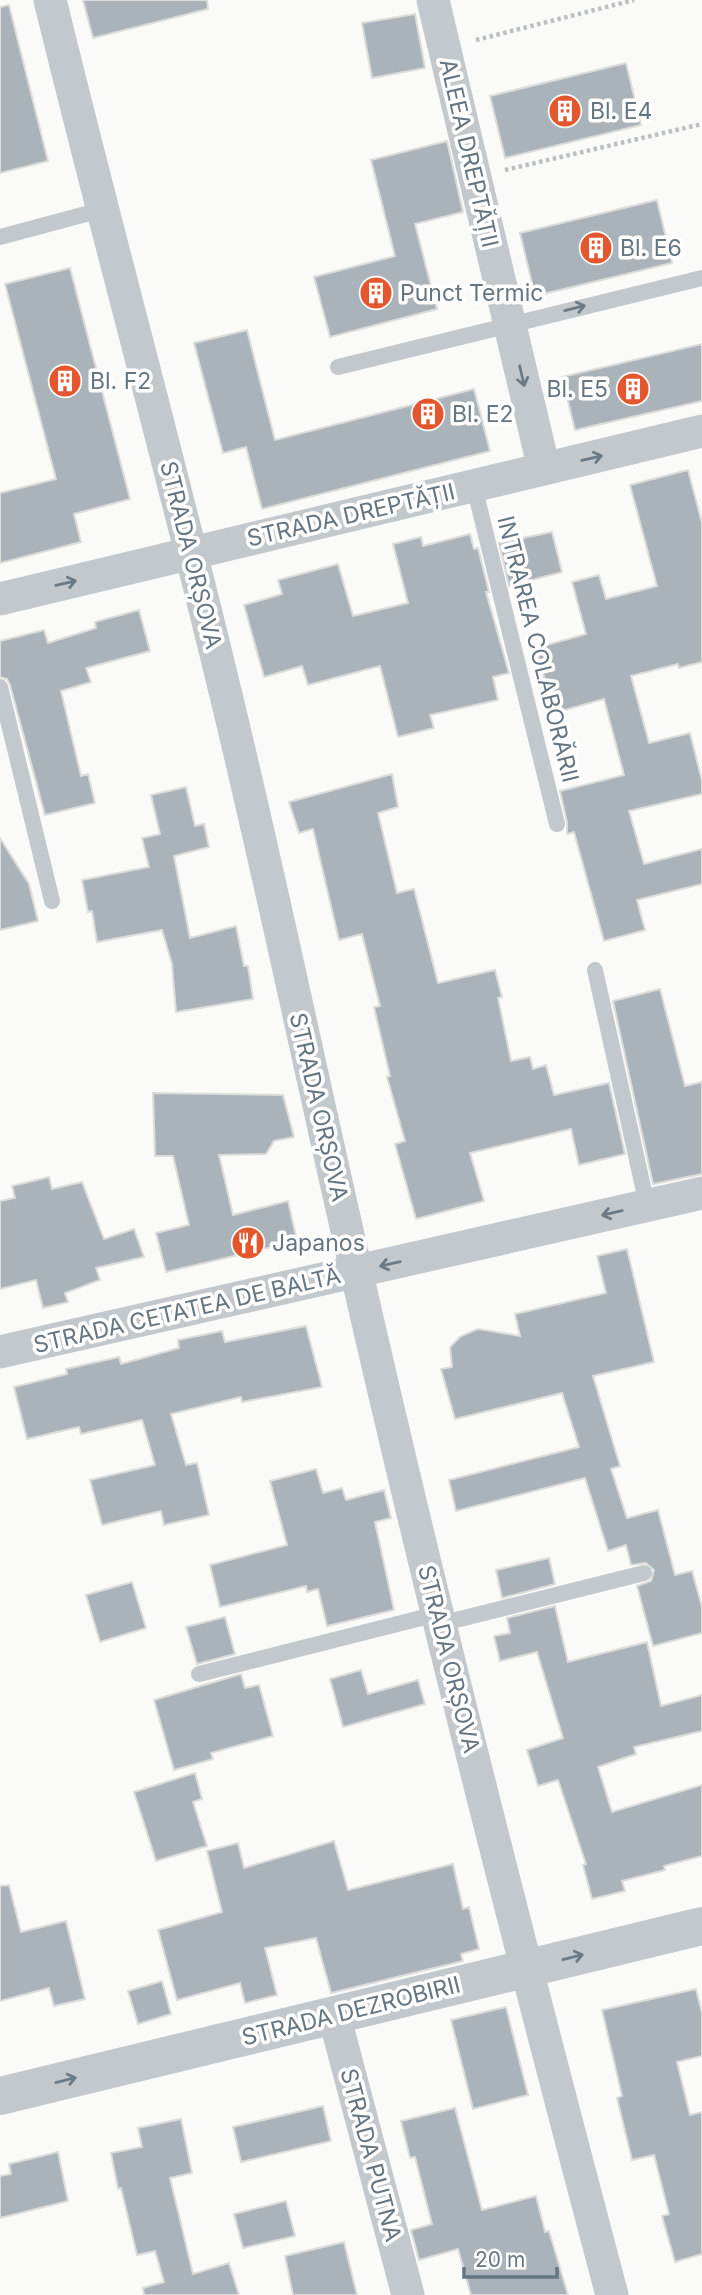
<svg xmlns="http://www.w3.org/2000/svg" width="702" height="2295" font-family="Inter,sans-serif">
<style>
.building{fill:#aab3b9;stroke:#dcdcda;stroke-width:2}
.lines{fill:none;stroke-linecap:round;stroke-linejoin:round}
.path{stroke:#bbbfc2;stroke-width:4.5;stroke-dasharray:3.5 3.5;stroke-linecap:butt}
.service{stroke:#c3c8cc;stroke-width:16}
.minor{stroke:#c3c8cc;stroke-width:33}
.tertiary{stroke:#c3c8cc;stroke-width:38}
.oneway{stroke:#6a7a87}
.labels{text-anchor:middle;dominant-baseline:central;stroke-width:7;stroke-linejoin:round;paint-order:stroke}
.poi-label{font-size:23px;fill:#657683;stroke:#fff;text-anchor:start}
.street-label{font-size:23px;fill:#657683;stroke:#fff}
</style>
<rect width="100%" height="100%" fill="#fafaf8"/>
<path class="building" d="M 83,0 L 207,0 L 208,9 L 93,38 Z
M 9,5 L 48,161 L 0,173 L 0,7 Z
M 415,14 L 425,68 L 372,78 L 362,23 Z
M 626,63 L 641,125 L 505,158 L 490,96 Z
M 447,141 L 463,212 L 415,224 L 437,309 L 330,337 L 314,277 L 395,256 L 371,160 Z
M 657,200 L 672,263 L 535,296 L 520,233 Z
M 70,268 L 130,499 L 74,514 L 81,542 L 0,563 L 0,493 L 56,479 L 5,284 Z
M 247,330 L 275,440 L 474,389 L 490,451 L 262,509 L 246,447 L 223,453 L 194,343 Z
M 702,344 L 702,401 L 575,430 L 562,377 Z
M 688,470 L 702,523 L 702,662 L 679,668 L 678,664 L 631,676 L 649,743 L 690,733 L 702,781 L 702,794 L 629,811 L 644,864 L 702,849 L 702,884 L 637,900 L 645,930 L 604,941 L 574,832 L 567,834 L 567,822 L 560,791 L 624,775 L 604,699 L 554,713 L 536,648 L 586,634 L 572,582 L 599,575 L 606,599 L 657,586 L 630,485 Z
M 552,532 L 562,572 L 509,586 L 499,543 Z
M 470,534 L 474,549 L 478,548 L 489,592 L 486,592 L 509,673 L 493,677 L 498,700 L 430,715 L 434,728 L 398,737 L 380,666 L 308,685 L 302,666 L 264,677 L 244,605 L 282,594 L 278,580 L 338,564 L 353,616 L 408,603 L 393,544 L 421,537 L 423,546 Z
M 139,610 L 150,651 L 86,668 L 91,682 L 61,691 L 81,776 L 88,774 L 95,803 L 45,815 L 10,685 L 7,679 L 0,677 L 0,641 L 44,630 L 48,643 L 96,628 L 95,622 Z
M 392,774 L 398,807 L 378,813 L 397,893 L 414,889 L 438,983 L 495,970 L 502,997 L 498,998 L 511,1061 L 530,1057 L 533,1069 L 546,1065 L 554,1095 L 609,1083 L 625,1154 L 579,1165 L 571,1129 L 470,1153 L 484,1201 L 416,1219 L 395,1144 L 405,1141 L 387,1077 L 390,1076 L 374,1007 L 380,1006 L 362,934 L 339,940 L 313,829 L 299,833 L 289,802 Z
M 186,787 L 195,826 L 204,824 L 209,847 L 174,856 L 190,938 L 236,926 L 244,966 L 248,966 L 253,999 L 176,1012 L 172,964 L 162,930 L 97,942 L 92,911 L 88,912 L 82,880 L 149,867 L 142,838 L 160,834 L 151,795 Z
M 0,838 L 29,884 L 38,921 L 0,930 Z
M 660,989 L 685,1086 L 702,1082 L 702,1174 L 653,1184 L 613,1001 Z
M 153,1093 L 283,1095 L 294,1137 L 274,1141 L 266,1154 L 219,1155 L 233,1215 L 288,1201 L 297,1241 L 166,1272 L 156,1233 L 189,1225 L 173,1156 L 155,1156 Z
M 49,1177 L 52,1189 L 82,1182 L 104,1239 L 134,1229 L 144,1257 L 96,1268 L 100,1280 L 65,1293 L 68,1302 L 43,1308 L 36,1280 L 0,1289 L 0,1201 L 15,1198 L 12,1186 Z
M 627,1249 L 654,1362 L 593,1376 L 620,1466 L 611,1469 L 627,1518 L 658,1510 L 675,1575 L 692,1571 L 702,1607 L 702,1633 L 653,1646 L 637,1586 L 651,1581 L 654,1570 L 646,1563 L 631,1565 L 626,1545 L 608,1551 L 585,1478 L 456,1511 L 449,1480 L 579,1447 L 562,1393 L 455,1419 L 441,1369 L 452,1367 L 450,1347 L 461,1336 L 478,1329 L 520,1336 L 515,1314 L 606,1293 L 597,1256 Z
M 306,1326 L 322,1387 L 242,1402 L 241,1397 L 171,1414 L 186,1465 L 197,1463 L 209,1515 L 164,1525 L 161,1511 L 102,1525 L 90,1480 L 155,1465 L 142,1420 L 81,1434 L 79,1427 L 27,1439 L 14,1387 L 67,1374 L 66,1369 L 119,1357 L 121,1364 L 179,1348 L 178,1340 L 222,1331 L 225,1342 Z
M 316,1469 L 323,1493 L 342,1488 L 346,1500 L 384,1490 L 391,1518 L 375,1522 L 394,1610 L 327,1626 L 318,1589 L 307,1592 L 306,1586 L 220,1607 L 210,1565 L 287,1545 L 270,1481 Z
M 549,1558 L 555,1584 L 502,1598 L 496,1570 Z
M 132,1582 L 146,1628 L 100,1642 L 86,1595 Z
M 555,1606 L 568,1662 L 647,1642 L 661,1706 L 702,1695 L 702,1731 L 634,1747 L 636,1754 L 598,1767 L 612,1812 L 702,1785 L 702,1856 L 664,1866 L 665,1870 L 622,1881 L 625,1891 L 592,1899 L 583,1865 L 586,1864 L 558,1780 L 538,1786 L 527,1750 L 563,1738 L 537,1652 L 500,1661 L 494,1636 L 510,1633 L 507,1618 Z
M 225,1617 L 235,1654 L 197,1664 L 186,1627 Z
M 361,1670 L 368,1694 L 418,1680 L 425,1704 L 343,1727 L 330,1679 Z
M 241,1674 L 245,1688 L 259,1685 L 273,1736 L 211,1753 L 213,1759 L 174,1770 L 154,1700 Z
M 195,1773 L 202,1799 L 193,1802 L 207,1846 L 156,1861 L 134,1792 Z
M 334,1841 L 348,1890 L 453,1864 L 463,1909 L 469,1907 L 479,1949 L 461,1954 L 463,1961 L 331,1993 L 316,1938 L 265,1948 L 277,1995 L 245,2003 L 240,1983 L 177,2000 L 158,1930 L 222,1912 L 207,1851 L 238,1843 L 244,1868 Z
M 9,1885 L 21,1932 L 66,1921 L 85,1999 L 54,2006 L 49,1988 L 0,2001 L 0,1886 Z
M 162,1981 L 171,2014 L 138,2024 L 128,1991 Z
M 696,1989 L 702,2013 L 702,2056 L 677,2062 L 690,2115 L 702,2112 L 702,2254 L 675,2262 L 662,2216 L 669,2214 L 654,2155 L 632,2160 L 617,2098 L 622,2096 L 602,2010 Z
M 506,2007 L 528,2095 L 473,2109 L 451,2020 Z
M 323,2106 L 331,2141 L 241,2162 L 233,2127 Z
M 455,2108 L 482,2210 L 536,2196 L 545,2232 L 549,2231 L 568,2295 L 471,2295 L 458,2249 L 419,2260 L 411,2230 L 432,2224 L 415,2157 L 410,2158 L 401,2121 Z
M 181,2119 L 192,2173 L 170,2178 L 193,2274 L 229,2263 L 239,2295 L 144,2295 L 143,2288 L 164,2282 L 155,2251 L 137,2255 L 121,2188 L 118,2189 L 111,2153 L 142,2147 L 138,2128 Z
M 58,2152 L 68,2201 L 0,2218 L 0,2176 L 11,2174 L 9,2164 Z
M 286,2201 L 295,2236 L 243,2248 L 234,2214 Z
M 344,2242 L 357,2295 L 293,2295 L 285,2256 Z"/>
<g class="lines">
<path class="path" d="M 476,40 L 634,0
M 505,170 L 702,124"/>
<path class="service" d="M 0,237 L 101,210
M 338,367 L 702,278
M 474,486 L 557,824
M 0,687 L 52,901
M 595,970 L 647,1205
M 440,1624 L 644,1573
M 199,1674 L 437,1614"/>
<path class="minor" d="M 50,0 C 110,246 178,490 236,737 C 278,914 315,1092 356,1270 C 434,1613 522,1955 612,2295
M 433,0 L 544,469
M 0,599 L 702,431
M 0,1352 L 702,1193
M 334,2015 L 408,2295"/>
<path class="tertiary" d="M 0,2096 L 702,1926"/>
</g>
<defs><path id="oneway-shaft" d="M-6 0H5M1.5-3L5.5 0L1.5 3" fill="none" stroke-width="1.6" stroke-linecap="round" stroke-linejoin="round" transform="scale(1.75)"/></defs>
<g class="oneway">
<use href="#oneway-shaft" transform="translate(575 308) rotate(-14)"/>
<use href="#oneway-shaft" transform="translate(522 376) rotate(77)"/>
<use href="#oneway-shaft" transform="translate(592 458) rotate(-13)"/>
<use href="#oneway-shaft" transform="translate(66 583) rotate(-13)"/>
<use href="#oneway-shaft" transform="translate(612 1213) rotate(167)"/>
<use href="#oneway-shaft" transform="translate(390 1264) rotate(167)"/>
<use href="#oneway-shaft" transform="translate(573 1957) rotate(-14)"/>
<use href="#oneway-shaft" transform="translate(66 2080) rotate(-14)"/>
</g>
<defs>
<symbol id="building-disc" viewBox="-11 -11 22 22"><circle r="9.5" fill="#e4572e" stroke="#fff"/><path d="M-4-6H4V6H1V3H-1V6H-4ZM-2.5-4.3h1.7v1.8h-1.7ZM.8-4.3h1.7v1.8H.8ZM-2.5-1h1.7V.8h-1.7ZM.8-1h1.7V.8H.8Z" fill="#fff"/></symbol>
<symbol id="restaurant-disc" viewBox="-11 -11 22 22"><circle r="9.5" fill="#e4572e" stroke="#fff"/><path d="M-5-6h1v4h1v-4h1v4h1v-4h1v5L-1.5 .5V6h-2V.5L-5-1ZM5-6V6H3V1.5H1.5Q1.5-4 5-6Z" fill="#fff"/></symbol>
</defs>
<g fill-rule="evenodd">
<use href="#building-disc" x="546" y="92" width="38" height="38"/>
<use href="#building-disc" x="577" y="229" width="38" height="38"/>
<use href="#building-disc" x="357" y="274" width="38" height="38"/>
<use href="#building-disc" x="46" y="362" width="38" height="38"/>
<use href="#building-disc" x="614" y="370" width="38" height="38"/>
<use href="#building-disc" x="409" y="395" width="38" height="38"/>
<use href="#restaurant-disc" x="229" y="1224" width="38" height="38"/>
</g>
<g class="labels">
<g class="poi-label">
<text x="590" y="111">Bl. E4</text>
<text x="620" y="248">Bl. E6</text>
<text x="400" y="293">Punct Termic</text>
<text x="90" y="381">Bl. F2</text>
<text x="608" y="389" text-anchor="end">Bl. E5</text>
<text x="452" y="414">Bl. E2</text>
<text x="272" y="1243">Japanos</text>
</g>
<g class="street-label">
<text transform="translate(469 153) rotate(77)">ALEEA DREPTĂȚII</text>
<text transform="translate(351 515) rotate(-13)">STRADA DREPTĂȚII</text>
<text transform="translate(191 555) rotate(76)">STRADA ORȘOVA</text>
<text transform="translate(538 649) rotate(76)">INTRAREA COLABORĂRII</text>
<text transform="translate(319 1107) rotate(77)">STRADA ORȘOVA</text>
<text transform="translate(187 1310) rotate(-13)">STRADA CETATEA DE BALTĂ</text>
<text transform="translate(449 1659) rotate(76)">STRADA ORȘOVA</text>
<text transform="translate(351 2011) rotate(-14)">STRADA DEZROBIRII</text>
<text transform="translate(371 2155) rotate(75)">STRADA PUTNA</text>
</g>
</g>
<path d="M464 2267v10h93v-10" fill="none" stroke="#657683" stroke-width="3.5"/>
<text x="475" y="2267" font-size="21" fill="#657683" stroke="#ffffff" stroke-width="5" paint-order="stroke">20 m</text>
</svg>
